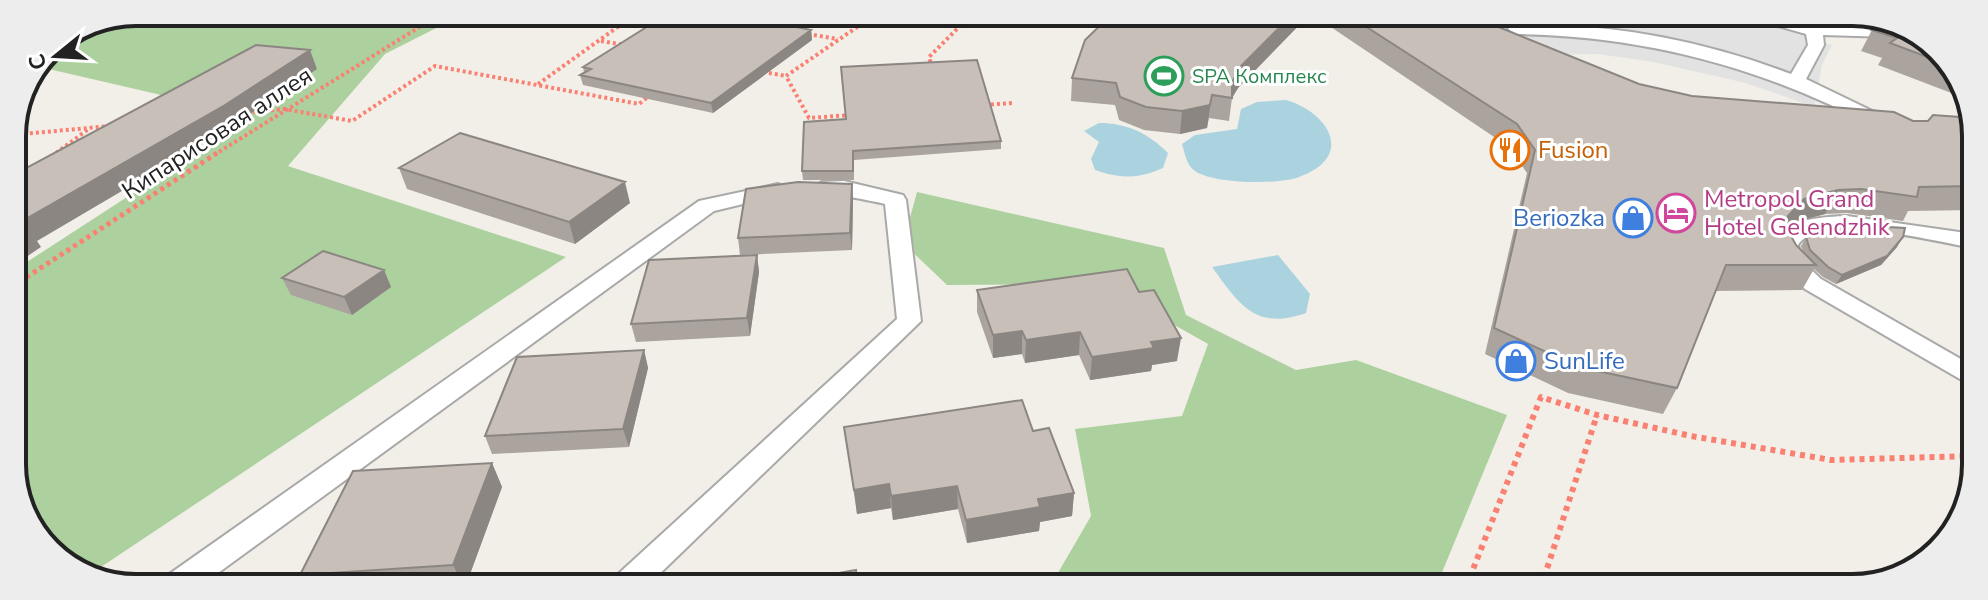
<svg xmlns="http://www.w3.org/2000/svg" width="1988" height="600" font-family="'Nunito Sans',sans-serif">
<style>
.forest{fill:#add19e}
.parking{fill:#e2e2e2}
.water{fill:#aad3df}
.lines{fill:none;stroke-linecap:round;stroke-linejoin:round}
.lane-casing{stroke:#a9a9a9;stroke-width:4}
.path-far2{stroke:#fa8072;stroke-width:4;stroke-dasharray:3 3;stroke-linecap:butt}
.path-far1{stroke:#fa8072;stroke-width:5;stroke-dasharray:4 4;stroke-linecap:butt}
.path{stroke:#fa8072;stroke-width:6;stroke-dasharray:5 5;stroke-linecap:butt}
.lane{fill:#fff;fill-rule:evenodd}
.wall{fill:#aba49e}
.shaded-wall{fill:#8b8681}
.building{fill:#c7bfb8;stroke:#8b8681;stroke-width:2}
.labels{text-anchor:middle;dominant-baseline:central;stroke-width:6;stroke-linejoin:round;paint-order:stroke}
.far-leisure-label{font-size:20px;fill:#27864d;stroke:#fff;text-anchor:start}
.street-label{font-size:24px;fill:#222;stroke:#fff}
.food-label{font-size:24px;fill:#c56008;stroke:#fff;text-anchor:start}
.hotel-label{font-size:24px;fill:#b23c85;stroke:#fff;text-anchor:start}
.shop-label{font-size:24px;fill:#366cbe;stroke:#fff;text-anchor:end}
.rim{fill:none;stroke:#222;stroke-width:4}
</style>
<rect width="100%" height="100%" fill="#f2efe9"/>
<path class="forest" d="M 136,12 L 466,13 L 385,54 L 288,166 L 566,257 L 89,575 L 48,551 L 14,489 L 13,271 L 252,116 L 40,67 L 49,48 Z
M 917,192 L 1164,248 L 1186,315 L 1296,370 L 1356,360 L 1507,415 L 1436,587 L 1044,586 L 1055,578 L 1091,516 L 1075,429 L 1182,416 L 1208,344 L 1155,314 L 1118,284 L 947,285 L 903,243 Z"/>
<path class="parking" d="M 1475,15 L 1742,16 L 1832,45 L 1822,65 L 1814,107 L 1746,83 L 1653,62 L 1598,54 L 1523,55 Z"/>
<path class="water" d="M 1286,100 C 1330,113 1355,157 1299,177 C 1278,185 1214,184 1195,171 C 1186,165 1185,153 1182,144 L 1195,135 L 1237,129 L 1241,109 L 1257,102 Z
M 1099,123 C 1127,123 1148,133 1168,153 L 1163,168 C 1138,179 1121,179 1095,170 L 1091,159 L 1099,142 L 1084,131 Z
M 1278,255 L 1310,294 L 1306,313 C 1255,331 1239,304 1212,267 Z"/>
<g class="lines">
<defs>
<path id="lane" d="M 1743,16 L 1771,16 L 1814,26 L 1839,23 L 1907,29 L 1922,38 L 1823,35 L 1824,45 L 1806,79 L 1895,122 L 1898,126 L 1895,130 L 1881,130 C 1765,68 1648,36 1516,34 L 1508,29 C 1516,21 1531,24 1543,25 C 1628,26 1712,44 1791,74 L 1808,45 L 1806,34 Z
M 844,181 L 903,195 L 906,200 L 921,321 L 648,585 L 611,585 L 616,576 L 897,319 L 885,204 C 872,200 815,192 812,188 L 822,182 Z
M 778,184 L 788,190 L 785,194 L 714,211 L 203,584 L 163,584 L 168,575 L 699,201 Z
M 1847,216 L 1973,234 L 1973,248 C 1937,242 1819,211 1798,245 L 1802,261 L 1821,279 L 1973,366 L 1972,386 L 1805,289 L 1785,269 L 1776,252 C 1776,218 1822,217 1847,216 Z"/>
</defs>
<use href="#lane" class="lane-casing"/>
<path class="path-far2" d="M 808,34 L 838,39
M 601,41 L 624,45
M 932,68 L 929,57 L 971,15 L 964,14
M 763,72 L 786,76
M 538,84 L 637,13
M 985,105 L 1012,103
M 247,113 L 284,109 L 352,121 L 435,66 L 639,104 L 649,96
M 851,115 L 809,118 L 786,76 L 876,14
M 12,135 L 110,126
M 56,153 L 90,128
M 214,155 L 442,13"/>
<path class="path-far1" d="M 13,286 L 217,153"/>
<path class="path" d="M 1466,587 L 1541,397 L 1597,415 L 1691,436 L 1831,460 L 1972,456
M 1541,587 L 1597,415"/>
<use href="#lane" class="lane"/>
</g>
<path class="wall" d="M 1129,14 L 1309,15 L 1238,88 L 1232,98 L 1229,121 L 1209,118 L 1207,128 L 1180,134 L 1144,130 L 1119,120 L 1115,105 L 1071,101 L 1072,78 Z
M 1313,15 L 1469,15 L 1639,84 L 1692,96 L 1913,121 L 1974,118 L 1973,210 L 1908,211 L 1903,221 L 1847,213 L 1825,214 L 1791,223 L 1787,228 L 1796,245 L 1803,252 L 1801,246 L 1806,237 L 1897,247 L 1881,265 L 1836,284 L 1823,277 L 1814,269 L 1802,290 L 1716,291 L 1677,388 L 1663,414 L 1568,393 L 1485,354 L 1527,173 L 1509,147 Z
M 1826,16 L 1884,16 L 1940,49 L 1967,99 L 1878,65 L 1882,58 L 1861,51 L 1872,30 L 1887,23 Z
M 759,20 L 811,30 L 812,40 L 713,113 L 583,85 L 580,75 L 584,73 L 583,67 Z
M 804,122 L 1001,141 L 1001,149 L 854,160 L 854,180 L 803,180 L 802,171 Z
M 399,168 L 630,203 L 575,244 L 407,189 Z
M 852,184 L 853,201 L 852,250 L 740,255 L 738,238 Z
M 757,255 L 759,272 L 750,336 L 636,342 L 631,324 Z
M 384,270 L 391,287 L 352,315 L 291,295 L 282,278 Z
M 977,290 L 1177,361 L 1152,365 L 1151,371 L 1090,380 L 1079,355 L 1025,363 L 1022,354 L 993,358 L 977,312 Z
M 644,350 L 648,368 L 629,447 L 492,454 L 485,436 Z
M 844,427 L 1033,431 L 1074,493 L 1072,516 L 1040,522 L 1039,531 L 967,543 L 958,509 L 893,520 L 891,508 L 857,514 Z
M 492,463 L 502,487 L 466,585 L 306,584 L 300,575 Z
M 1732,579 L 1812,588 L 1727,587 Z"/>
<path class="shaded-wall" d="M 753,13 L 767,13 L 749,26 L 748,17 Z
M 1292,15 L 1309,15 L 1238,88 L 1232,98 L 1232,82 L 1241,66 Z
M 811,30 L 812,40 L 713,113 L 711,103 Z
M 310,50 L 317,69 L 234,125 L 37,241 L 41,247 L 13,266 L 13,235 L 17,224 Z
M 1212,95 L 1207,128 L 1180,134 L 1182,111 Z
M 625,182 L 630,203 L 575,244 L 569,222 Z
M 852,184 L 853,201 L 852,250 L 850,233 Z
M 1838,190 L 1825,214 L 1791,223 L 1775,240 L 1788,216 L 1804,199 Z
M 1903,237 L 1897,247 L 1881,265 L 1836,284 L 1842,275 Z
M 757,255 L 759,272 L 750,336 L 747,318 Z
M 384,270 L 391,287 L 352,315 L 344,297 Z
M 1022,331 L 1022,354 L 993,358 L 993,335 Z
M 1080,332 L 1079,355 L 1025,363 L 1026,340 Z
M 1181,338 L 1177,361 L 1152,365 L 1151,371 L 1090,380 L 1092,357 L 1151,342 Z
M 644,350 L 648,368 L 629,447 L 623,429 Z
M 492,463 L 502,487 L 466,585 L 463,585 L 453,565 Z
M 889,484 L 891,508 L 857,514 L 854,490 Z
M 957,486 L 958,509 L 893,520 L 891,496 Z
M 1074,493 L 1072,516 L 1040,522 L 1039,531 L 967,543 L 966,520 L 1038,499 Z"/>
<path class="building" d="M 669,13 L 753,13 L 748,17 L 811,30 L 711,103 L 580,75 L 591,69 L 583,67 Z
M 1112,14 L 1128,15 L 1292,15 L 1241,66 L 1232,82 L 1232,98 L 1212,95 L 1210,105 L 1182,111 L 1146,107 L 1120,97 L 1116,83 L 1072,78 L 1085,40 Z
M 1348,15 L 1469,15 L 1639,84 L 1692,96 L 1894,112 L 1913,121 L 1928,121 L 1933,115 L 1974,118 L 1973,186 L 1919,187 L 1917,197 L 1861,189 L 1838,190 L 1804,199 L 1788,216 L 1787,229 L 1796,245 L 1816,265 L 1726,265 L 1677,388 L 1579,367 L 1494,328 L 1535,150 L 1517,124 Z
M 1892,21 L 1940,49 L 1949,65 L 1890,43 L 1897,38 L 1872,30 Z
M 256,45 L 310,50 L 225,105 L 17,224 L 27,226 L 13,235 L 13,175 Z
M 977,60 L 1001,141 L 853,151 L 853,171 L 802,171 L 804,122 L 846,119 L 841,67 Z
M 460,133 L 625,182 L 569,222 L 399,168 Z
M 798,182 L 852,184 L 850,233 L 738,238 L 746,189 Z
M 1835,224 L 1905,228 L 1903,237 L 1887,256 L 1842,275 L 1828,267 L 1810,250 L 1806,237 L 1817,229 Z
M 323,251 L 384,270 L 344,297 L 282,278 Z
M 757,255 L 747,318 L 631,324 L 649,260 Z
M 1127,269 L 1139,292 L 1154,290 L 1181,338 L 1151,342 L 1154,348 L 1092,357 L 1080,332 L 1026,340 L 1022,331 L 993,335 L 977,290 Z
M 644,350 L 623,429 L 485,436 L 517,357 Z
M 1022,400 L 1033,431 L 1049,428 L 1074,493 L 1038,499 L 1040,507 L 966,520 L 957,486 L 891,496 L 889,484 L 854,490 L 844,427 Z
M 492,463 L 453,565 L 300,575 L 353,471 Z
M 856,570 L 858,586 L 772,585 Z
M 1732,579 L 1812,588 L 1736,587 Z"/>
<defs>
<symbol id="stadium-ring" viewBox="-11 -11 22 22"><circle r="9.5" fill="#fff" stroke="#2e9e5b" stroke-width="1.5"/><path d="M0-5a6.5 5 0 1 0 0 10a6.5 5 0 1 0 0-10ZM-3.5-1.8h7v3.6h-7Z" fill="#2e9e5b"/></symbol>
<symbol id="restaurant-ring" viewBox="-11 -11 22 22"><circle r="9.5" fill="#fff" stroke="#e8710a" stroke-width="1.5"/><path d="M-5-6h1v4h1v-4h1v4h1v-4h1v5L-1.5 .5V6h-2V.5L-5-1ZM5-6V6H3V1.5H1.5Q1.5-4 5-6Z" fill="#e8710a"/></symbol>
<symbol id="hotel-ring" viewBox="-11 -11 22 22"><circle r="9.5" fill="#fff" stroke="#d1479c" stroke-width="1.5"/><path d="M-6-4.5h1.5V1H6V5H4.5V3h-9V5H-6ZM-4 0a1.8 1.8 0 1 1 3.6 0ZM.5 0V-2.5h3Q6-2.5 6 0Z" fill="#d1479c"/></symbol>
<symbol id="shop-ring" viewBox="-11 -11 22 22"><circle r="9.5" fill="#fff" stroke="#3f7fe0" stroke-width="1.5"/><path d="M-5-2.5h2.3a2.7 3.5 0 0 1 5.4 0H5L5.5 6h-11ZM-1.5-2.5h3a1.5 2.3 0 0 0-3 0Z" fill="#3f7fe0"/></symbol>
</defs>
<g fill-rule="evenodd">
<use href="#stadium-ring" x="1142" y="54" width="44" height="44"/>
<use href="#restaurant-ring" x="1488" y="128" width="44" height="44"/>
<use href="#hotel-ring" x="1654" y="191" width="44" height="44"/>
<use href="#shop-ring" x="1611" y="196" width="44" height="44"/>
<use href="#shop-ring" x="1494" y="339" width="44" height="44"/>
</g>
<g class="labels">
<g class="far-leisure-label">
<text x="1192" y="76">SPA Комплекс</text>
</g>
<g class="street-label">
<text transform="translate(217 133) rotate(-33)">Кипарисовая аллея</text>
</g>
<g class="food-label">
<text x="1538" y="150">Fusion</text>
</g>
<g class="hotel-label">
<text x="1704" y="199">Metropol Grand<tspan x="1704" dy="28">Hotel Gelendzhik</tspan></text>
</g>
<g class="shop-label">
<text x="1605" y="218">Beriozka</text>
<text x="1544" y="361" text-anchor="start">SunLife</text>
</g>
</g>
<path d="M0 0H1988V600H0ZM136 26H1852A110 110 0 0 1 1962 136V464A110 110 0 0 1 1852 574H136A110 110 0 0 1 26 464V136A110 110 0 0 1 136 26Z" fill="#ededed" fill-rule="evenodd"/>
<path class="rim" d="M136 26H1852A110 110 0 0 1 1962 136V464A110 110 0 0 1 1852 574H136A110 110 0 0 1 26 464V136A110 110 0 0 1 136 26Z"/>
<g transform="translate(56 56) rotate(252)" stroke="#ffffff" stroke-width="6" paint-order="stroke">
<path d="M0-6L14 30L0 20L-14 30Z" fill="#222222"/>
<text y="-12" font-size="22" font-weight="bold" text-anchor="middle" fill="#222222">С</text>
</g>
</svg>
